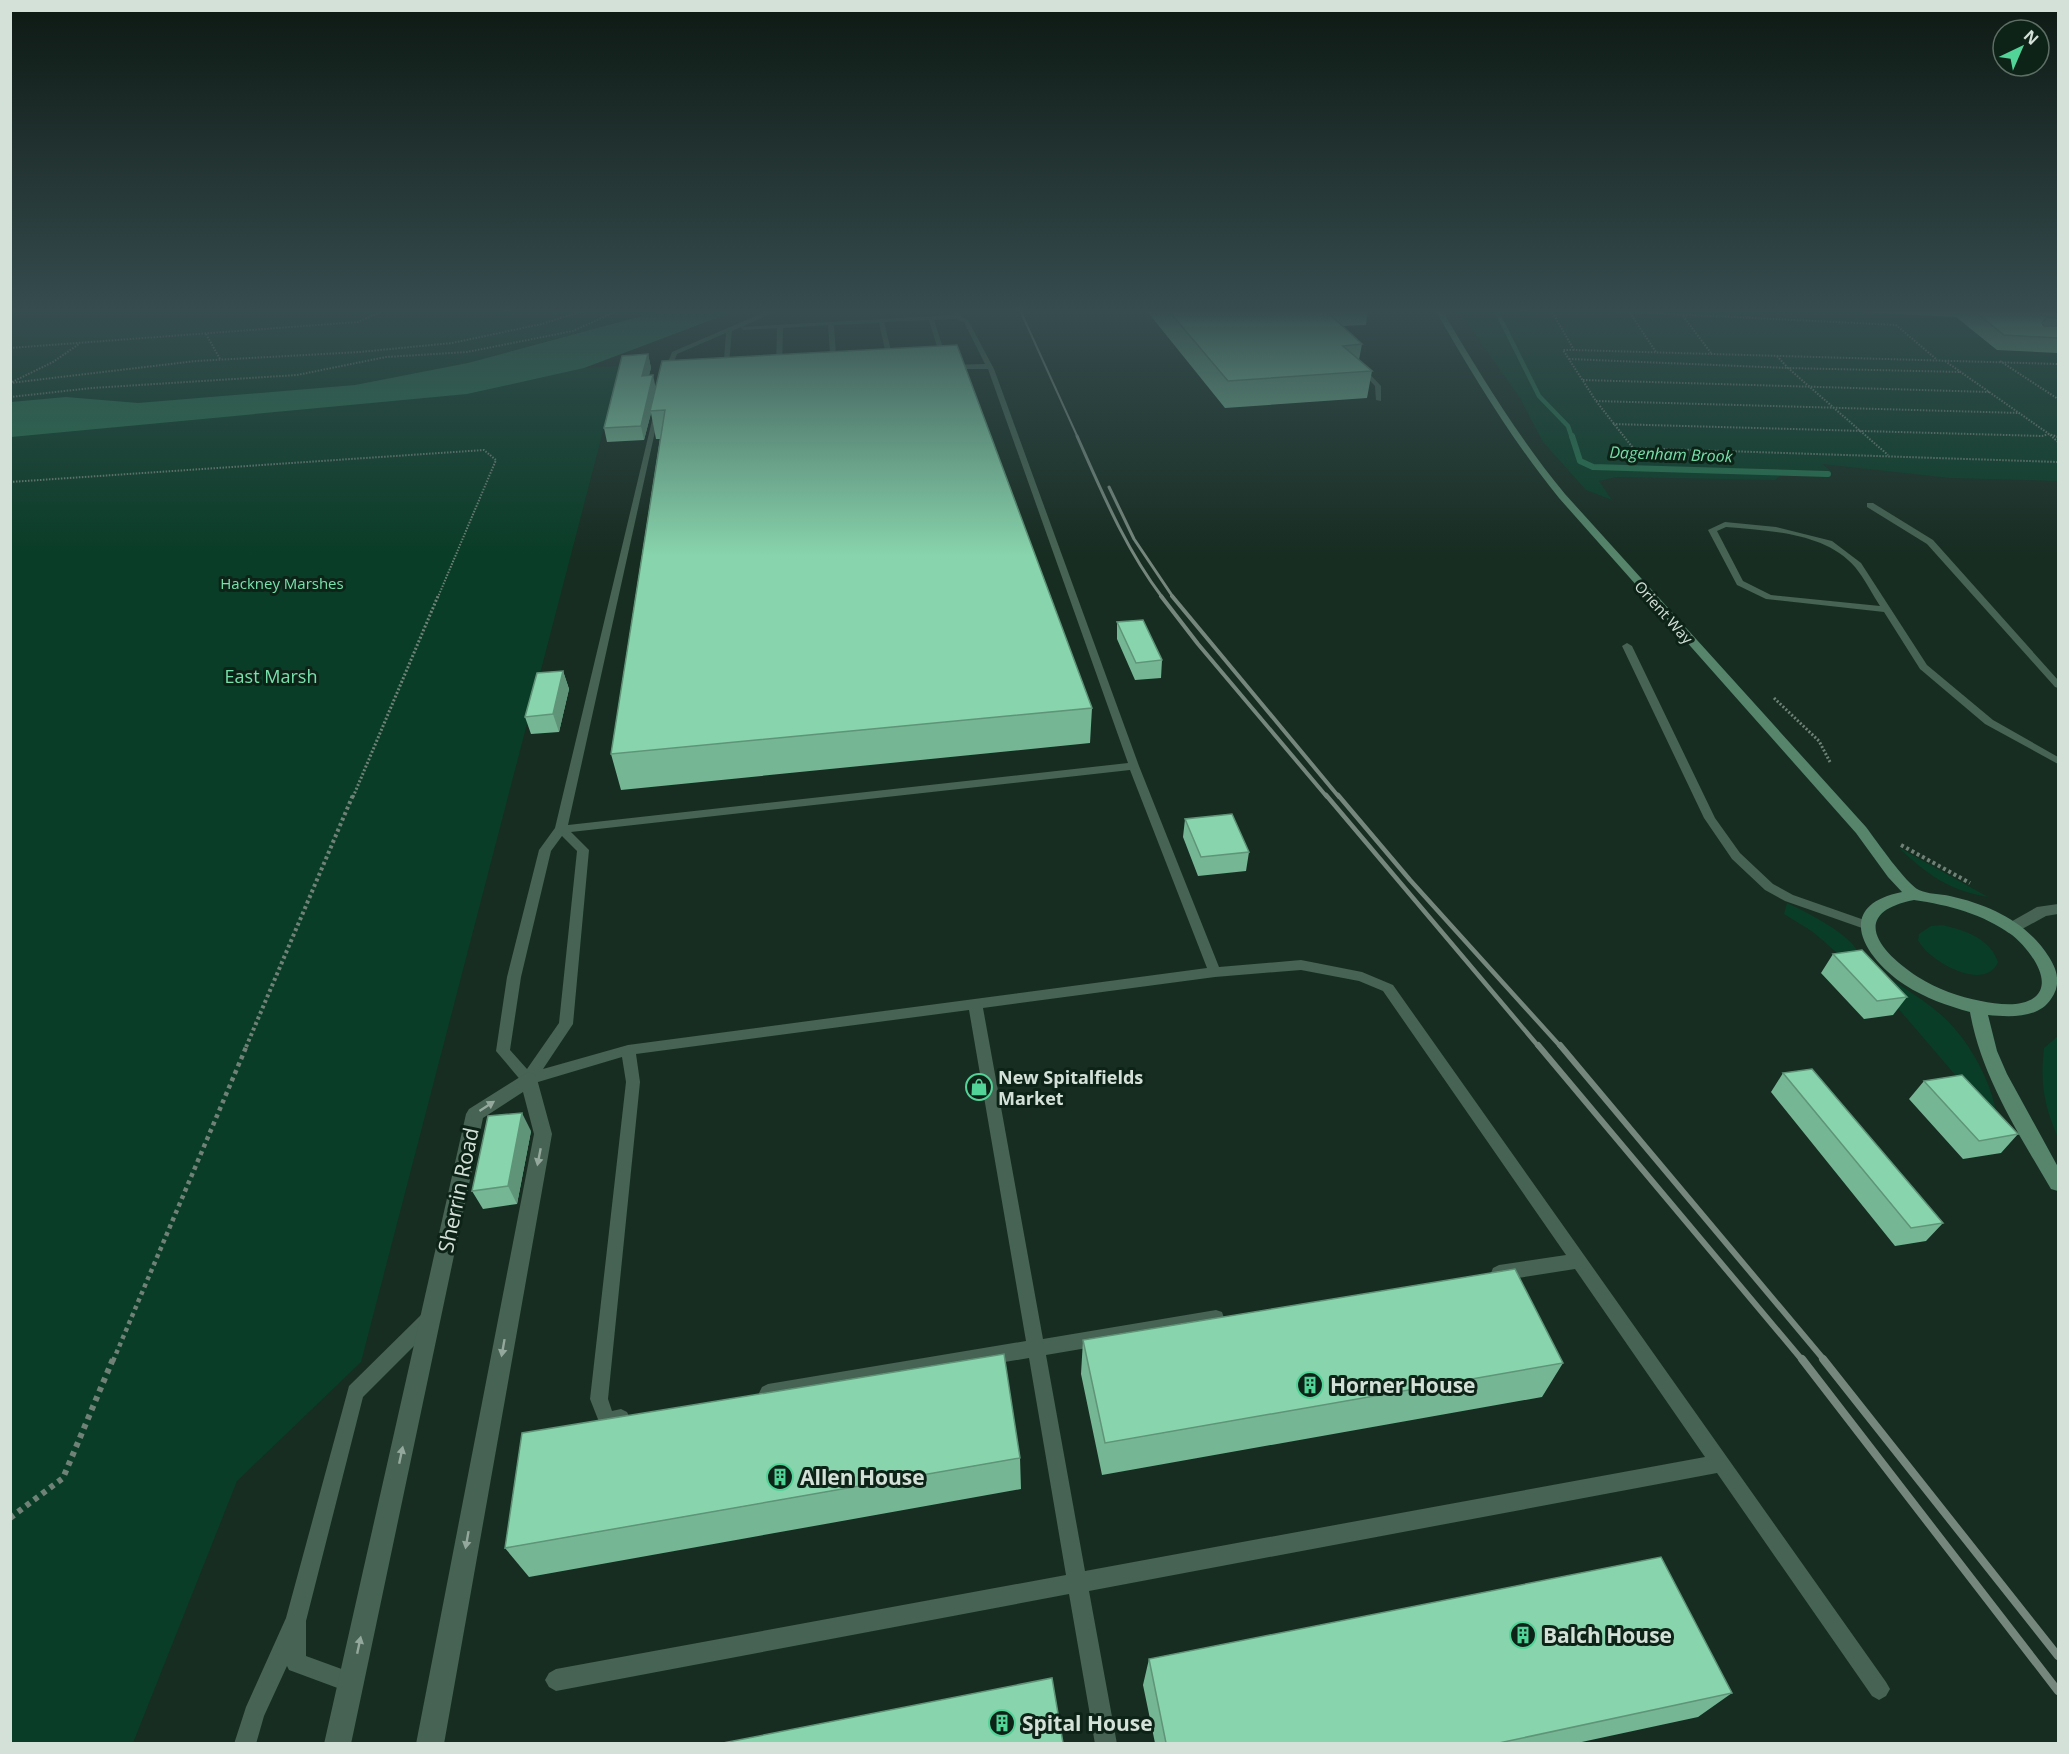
<svg xmlns="http://www.w3.org/2000/svg" width="2069" height="1754" font-family="'Open Sans',sans-serif">
<style>
.green{fill:#093d27}
.water{fill:#257450}
.lines{fill:none;stroke-linecap:round;stroke-linejoin:round}
.stream-far1{stroke:#257450;stroke-width:4.5}
.stream{stroke:#257450;stroke-width:6}
.path-far4{stroke:#708278;stroke-width:2;stroke-dasharray:1.5 1.5;stroke-linecap:butt}
.path-far3{stroke:#708278;stroke-width:3;stroke-dasharray:2 2;stroke-linecap:butt}
.path-far2{stroke:#708278;stroke-width:4;stroke-dasharray:3 3;stroke-linecap:butt}
.path-far1{stroke:#708278;stroke-width:4.5;stroke-dasharray:4 4;stroke-linecap:butt}
.path{stroke:#708278;stroke-width:6;stroke-dasharray:5 5;stroke-linecap:butt}
.lane{fill:#466353;fill-rule:evenodd}
.street{fill:#466353;fill-rule:evenodd}
.secondary{fill:#56856b;fill-rule:evenodd}
.rail-far5{stroke:#76887e;stroke-width:2}
.rail-far4{stroke:#76887e;stroke-width:3}
.rail-far3{stroke:#76887e;stroke-width:4}
.rail-far2{stroke:#76887e;stroke-width:4.5}
.rail-far1{stroke:#76887e;stroke-width:6}
.rail{stroke:#76887e;stroke-width:8}
.wall{fill:#75b694}
.shaded-wall{fill:#5f9478}
.building{fill:#88d4ac;stroke:#5f9478;stroke-width:1.5}
.oneway{fill:#94a89d}
.labels{text-anchor:middle;dominant-baseline:central;stroke-width:6;stroke-linejoin:round;paint-order:stroke}
.far-park-label{font-size:15px;fill:#78e2ac;stroke:#0e2318}
.far-street-label{font-size:15px;fill:#d4e1d9;stroke:#0e2318}
.far-water-label{font-size:16px;font-style:italic;fill:#77e1ab;stroke:#0e2318}
.park-label{font-size:18px;fill:#78e2ac;stroke:#0e2318}
.poi-label{font-size:18px;font-weight:bold;fill:#d4e1d9;stroke:#0e2318;text-anchor:start}
.near-street-label{font-size:21px;fill:#d4e1d9;stroke:#0e2318}
.near-poi-label{font-size:21px;font-weight:bold;fill:#d4e1d9;stroke:#0e2318;text-anchor:start}
</style>
<rect width="100%" height="100%" fill="#172d22"/>
<path class="green" d="M 11,310 L 664,310 L 553,340 L 584,368 L 620,366 L 361,1362 L 237,1481 L 133,1743 L 11,1744 Z
M 1458,310 L 1840,310 L 1940,316 L 2009,310 L 1959,319 L 1964,324 L 1982,325 L 1997,350 L 2058,352 L 2058,481 L 1950,478 L 1822,464 L 1831,471 L 1787,470 L 1775,480 L 1616,477 L 1599,481 L 1612,500 L 1586,490 L 1543,442 L 1520,398 Z
M 1898,847 L 1988,897 C 1948,890 1928,875 1898,847 Z
M 1787,903 C 1808,913 1828,923 1846,938 C 1856,946 1861,958 1871,965 C 1893,982 1918,995 1939,1013 C 1969,1038 1995,1086 1998,1125 L 1891,1000 L 1813,932 L 1784,914 Z
M 1942,925 C 1964,930 1990,938 1998,962 C 1985,993 1928,961 1918,940 L 1919,934 L 1931,926 Z
M 2058,1036 L 2058,1138 C 2044,1105 2040,1085 2044,1048 Z"/>
<path class="water" d="M 664,310 L 738,310 L 584,368 L 467,394 L 11,437 L 11,402 L 66,397 L 138,403 L 355,385 L 468,363 Z"/>
<g class="lines">
<path class="stream-far1" d="M 1496,310 L 1539,396 L 1568,426 L 1572,438"/>
<path class="stream" d="M 1572,436 L 1580,461 L 1593,467 L 1828,474"/>
<path class="path-far4" d="M 1551,310 L 1574,350 L 2058,364
M 1590,310 L 1896,325 L 1936,359
M 1630,313 L 1656,352
M 1683,316 L 1711,353
M 206,334 L 220,359
M 10,348 L 358,322 L 385,310
M 1574,350 L 1563,350 L 1596,401 L 1633,448 L 2058,462
M 1777,356 L 1788,368 L 1961,372
M 1569,359 L 1788,368 L 1888,455
M 1945,361 L 2049,434 L 2058,437
M 2000,361 L 2058,399
M 1583,380 L 1989,392
M 12,382 L 53,362 L 79,344
M 10,383 L 196,361 L 360,352 L 452,343 L 542,324 L 586,310
M 10,397 L 92,388 L 297,375 L 386,357 L 467,352 L 573,331 L 619,310
M 1596,401 L 2020,413
M 1613,424 L 2042,436 L 2049,434 L 2058,442
M 10,482 L 484,450 L 496,460 L 438,597"/>
<path class="path-far3" d="M 1774,698 L 1819,741 L 1830,762
M 353,797 L 438,596"/>
<path class="path-far2" d="M 1901,845 L 1970,883
M 246,1047 L 353,795"/>
<path class="path-far1" d="M 113,1361 L 247,1045"/>
<path class="path" d="M 10,1518 L 63,1478 L 113,1359"/>
<path class="lane" d="M 770,310 L 778,310 L 742,327 L 954,315 L 952,310 L 958,310 L 960,316 L 968,320 L 994,369 L 1139,766 L 1219,967 L 1301,960 L 1362,972 L 1393,985 L 1886,1682 L 1890,1689 L 1886,1696 L 1879,1700 L 1872,1696 L 1717,1473 L 1089,1591 L 1117,1744 L 1095,1744 L 1069,1594 L 556,1691 L 549,1687 L 545,1680 L 549,1673 L 556,1669 L 1066,1575 L 1029,1358 L 768,1402 L 762,1399 L 759,1393 L 762,1387 L 768,1384 L 1026,1341 L 969,1010 L 636,1054 L 640,1082 L 608,1399 L 612,1411 L 621,1409 L 627,1412 L 630,1418 L 627,1424 L 607,1430 L 601,1427 L 590,1399 L 626,1082 L 622,1057 L 528,1085 L 523,1083 L 496,1051 L 507,977 L 539,850 L 555,828 L 655,408 L 660,409 L 568,825 L 1128,763 L 988,369 L 948,369 L 945,367 L 948,365 L 985,364 L 964,322 L 956,319 L 934,320 L 947,360 L 944,362 L 941,360 L 929,320 L 884,322 L 894,363 L 891,365 L 888,363 L 879,323 L 834,325 L 837,369 L 834,371 L 831,369 L 828,325 L 783,328 L 782,369 L 779,371 L 776,369 L 777,328 L 743,330 L 741,327 L 732,331 L 728,373 L 723,372 L 726,333 L 677,354 L 669,375 L 666,377 L 663,375 L 672,352 ZM 1130,770 L 1207,968 L 628,1045 L 543,1069 L 573,1024 L 589,850 L 571,832 ZM 562,836 L 577,851 L 559,1023 L 527,1069 L 510,1050 L 521,977 L 551,851 ZM 1301,970 L 1359,981 L 1383,991 L 1566,1255 L 1499,1265 L 1493,1268 L 1491,1273 L 1493,1278 L 1499,1281 L 1575,1269 L 1705,1457 L 1085,1571 L 1046,1355 L 1216,1326 L 1222,1324 L 1224,1318 L 1222,1312 L 1216,1310 L 1043,1339 L 983,1008 L 1215,977 Z
M 1358,366 L 1362,366 L 1381,386 L 1381,401 L 1376,400 L 1375,386 L 1358,368 Z
M 1867,503 L 1873,503 L 1933,540 L 2058,680 L 2058,688 L 2055,687 L 1927,544 L 1867,507 Z
M 1725,522 L 1776,527 L 1832,541 L 1861,563 L 1927,665 L 1993,720 L 2058,757 L 2058,764 L 1985,724 L 1920,669 L 1884,612 L 1766,599 L 1737,585 L 1708,530 ZM 1726,527 C 1769,531 1825,532 1855,567 C 1865,579 1872,594 1880,606 L 1771,595 L 1743,581 L 1717,531 Z
M 1627,643 L 1632,646 L 1715,818 L 1740,853 L 1773,884 L 1793,895 L 1870,922 L 1872,925 L 1870,928 L 1862,928 L 1785,901 L 1765,890 L 1732,859 L 1704,818 L 1622,646 Z
M 428,1312 L 434,1314 L 436,1320 L 434,1326 L 363,1397 L 306,1621 L 306,1656 L 358,1675 L 362,1682 L 358,1689 L 351,1693 L 289,1670 L 287,1666 L 264,1716 L 256,1744 L 234,1744 L 246,1707 L 286,1618 L 349,1386 L 422,1314 Z"/>
<path class="street" d="M 2058,904 L 2058,914 L 2046,916 L 2013,934 L 2007,932 L 2005,928 L 2007,924 L 2037,907 Z
M 528,1072 L 534,1074 L 537,1079 L 552,1134 L 444,1744 L 416,1744 L 534,1134 L 523,1092 L 483,1118 L 351,1744 L 324,1744 L 466,1114 L 469,1109 Z"/>
<path class="secondary" d="M 1435,310 L 1442,310 C 1480,374 1518,437 1565,494 L 1866,827 C 1876,840 1906,884 1919,890 C 1927,894 1941,894 1950,896 C 1990,905 2027,922 2049,957 C 2058,971 2061,985 2051,999 C 2038,1019 2009,1017 1988,1015 L 1997,1051 L 2007,1074 L 2058,1167 L 2058,1191 L 2051,1189 C 2019,1134 1981,1076 1970,1012 C 1948,1006 1925,998 1905,985 C 1864,958 1832,906 1902,892 L 1888,877 L 1856,833 L 1559,498 C 1511,439 1473,375 1435,310 ZM 1914,900 C 1949,905 1983,914 2012,935 C 2026,946 2055,980 2035,997 C 2021,1008 1997,1004 1981,1001 C 1959,997 1937,989 1918,977 C 1879,952 1848,913 1914,900 Z"/>
<path class="rail-far5" d="M 1020,310 L 1078,438"/>
<path class="rail-far4" d="M 1077,436 C 1102,492 1125,548 1162,597
M 1109,487 L 1134,539 L 1173,597"/>
<path class="rail-far3" d="M 1161,596 L 1198,644 L 1327,797
M 1172,596 L 1339,797"/>
<path class="rail-far2" d="M 1326,795 L 1539,1047
M 1338,795 L 1410,880 L 1561,1047"/>
<path class="rail-far1" d="M 1538,1045 L 1803,1361
M 1560,1045 L 1825,1361"/>
<path class="rail" d="M 1802,1359 L 2058,1691
M 1823,1359 L 2058,1656"/>
</g>
<path class="wall" d="M 1146,310 L 1368,310 L 1366,325 L 1342,326 L 1362,344 L 1359,360 L 1372,371 L 1367,398 L 1225,408 Z
M 1819,310 L 2058,310 L 2058,353 L 1997,350 L 1956,317 Z
M 648,354 L 651,368 L 649,375 L 656,387 L 1092,708 L 1090,743 L 621,790 L 611,754 L 660,439 L 656,439 L 651,413 L 644,440 L 607,442 L 604,428 Z
M 1117,622 L 1162,660 L 1161,678 L 1135,680 L 1117,639 Z
M 563,671 L 569,689 L 559,732 L 531,734 L 525,717 Z
M 1185,819 L 1249,852 L 1246,871 L 1198,876 L 1183,837 Z
M 1833,954 L 1907,997 L 1893,1015 L 1864,1019 L 1821,973 Z
M 1783,1073 L 1943,1223 L 1926,1241 L 1895,1246 L 1771,1092 Z
M 1924,1081 L 2018,1134 L 2001,1153 L 1963,1159 L 1909,1099 Z
M 531,1131 L 517,1204 L 483,1209 L 472,1191 Z
M 1083,1340 L 1563,1363 L 1542,1397 L 1102,1475 L 1081,1374 Z
M 1020,1458 L 1021,1489 L 529,1577 L 505,1548 Z
M 1149,1659 L 1732,1693 L 1698,1717 L 1577,1743 L 1155,1743 L 1143,1685 Z"/>
<path class="shaded-wall" d="M 648,354 L 651,368 L 645,389 L 642,376 Z
M 653,375 L 656,389 L 650,411 L 651,413 L 644,440 L 641,426 Z
M 563,671 L 569,689 L 559,732 L 553,714 Z
M 522,1113 L 531,1131 L 517,1204 L 508,1186 Z"/>
<path class="building" d="M 1168,310 L 1325,310 L 1362,344 L 1343,346 L 1372,371 L 1228,381 Z
M 1973,310 L 2058,310 L 2058,318 L 2047,317 L 2042,323 L 2044,326 L 2058,326 L 2058,338 L 2004,335 Z
M 957,345 L 1092,708 L 611,754 L 665,410 L 650,411 L 662,361 Z
M 648,354 L 642,376 L 653,375 L 641,426 L 604,428 L 622,356 Z
M 1143,620 L 1162,660 L 1136,663 L 1117,622 Z
M 563,671 L 553,714 L 525,717 L 537,673 Z
M 1232,814 L 1249,852 L 1201,857 L 1185,819 Z
M 1862,950 L 1907,997 L 1877,1001 L 1833,954 Z
M 1812,1069 L 1943,1223 L 1911,1228 L 1783,1073 Z
M 1962,1075 L 2018,1134 L 1979,1141 L 1924,1081 Z
M 522,1113 L 508,1186 L 472,1191 L 488,1116 Z
M 1515,1269 L 1563,1363 L 1105,1443 L 1083,1340 Z
M 1004,1354 L 1020,1458 L 505,1548 L 522,1433 Z
M 1661,1557 L 1732,1693 L 1499,1743 L 1166,1743 L 1149,1659 Z
M 1052,1678 L 1063,1743 L 723,1743 Z"/>
<defs><path id="oneway-solid" d="M-6-.8H1V-3.2L6.5 0L1 3.2V.8H-6Z" transform="scale(1.5)"/></defs>
<g class="oneway">
<use href="#oneway-solid" transform="translate(487 1106) rotate(-33)"/>
<use href="#oneway-solid" transform="translate(539 1157) rotate(101)"/>
<use href="#oneway-solid" transform="translate(503 1348) rotate(100)"/>
<use href="#oneway-solid" transform="translate(401 1455) rotate(-78)"/>
<use href="#oneway-solid" transform="translate(467 1540) rotate(100)"/>
<use href="#oneway-solid" transform="translate(359 1645) rotate(-78)"/>
</g>
<linearGradient id="sky" x2="0" y2="1"><stop stop-color="#0d1913"/><stop offset="0.56" stop-color="#364c4f"/><stop offset="1" stop-color="#364c4f" stop-opacity="0"/></linearGradient>
<rect width="2069" height="556" fill="url(#sky)"/>
<defs>
<symbol id="shop-ring" viewBox="-11 -11 22 22"><circle r="9.5" fill="#0e2318" stroke="#52d397" stroke-width="1.5"/><path d="M-5-2.5h2.3a2.7 3.5 0 0 1 5.4 0H5L5.5 6h-11ZM-1.5-2.5h3a1.5 2.3 0 0 0-3 0Z" fill="#52d397"/></symbol>
<symbol id="building-ring" viewBox="-11 -11 22 22"><circle r="9.5" fill="#0e2318" stroke="#52d397" stroke-width="1.5"/><path d="M-4-6H4V6H1V3H-1V6H-4ZM-2.5-4.3h1.7v1.8h-1.7ZM.8-4.3h1.7v1.8H.8ZM-2.5-1h1.7V.8h-1.7ZM.8-1h1.7V.8H.8Z" fill="#52d397"/></symbol>
</defs>
<g fill-rule="evenodd">
<use href="#shop-ring" x="964" y="1072" width="30" height="30"/>
<use href="#building-ring" x="1295" y="1370" width="30" height="30"/>
<use href="#building-ring" x="765" y="1462" width="30" height="30"/>
<use href="#building-ring" x="1508" y="1620" width="30" height="30"/>
<use href="#building-ring" x="987" y="1708" width="30" height="30"/>
</g>
<g class="labels">
<g class="far-park-label">
<text x="282" y="583">Hackney Marshes</text>
</g>
<g class="far-street-label">
<text transform="translate(1664 612) rotate(48)">Orient Way</text>
</g>
<g class="far-water-label">
<text transform="translate(1671 454) rotate(2)">Dagenham Brook</text>
</g>
<g class="park-label">
<text x="271" y="676">East Marsh</text>
</g>
<g class="poi-label">
<text x="998" y="1077">New Spitalfields<tspan x="998" dy="21">Market</tspan></text>
</g>
<g class="near-street-label">
<text transform="translate(458 1190) rotate(-78)">Sherrin Road</text>
</g>
<g class="near-poi-label">
<text x="1330" y="1385">Horner House</text>
<text x="800" y="1477">Allen House</text>
<text x="1543" y="1635">Balch House</text>
<text x="1022" y="1723">Spital House</text>
</g>
</g>
<rect width="2069" height="1754" fill="none" stroke="#d4e1d9" stroke-width="24"/>
<g transform="translate(2021 48) rotate(44)"><circle r="28" fill="#0e2318" stroke="#5d6f65" stroke-width="1.5"/>
<path d="M0-4.5L10 22L0 15L-10 22Z" fill="#52d397"/>
<text y="-9" font-size="16" font-weight="bold" text-anchor="middle" fill="#d4e1d9">N</text>
</g>
</svg>
